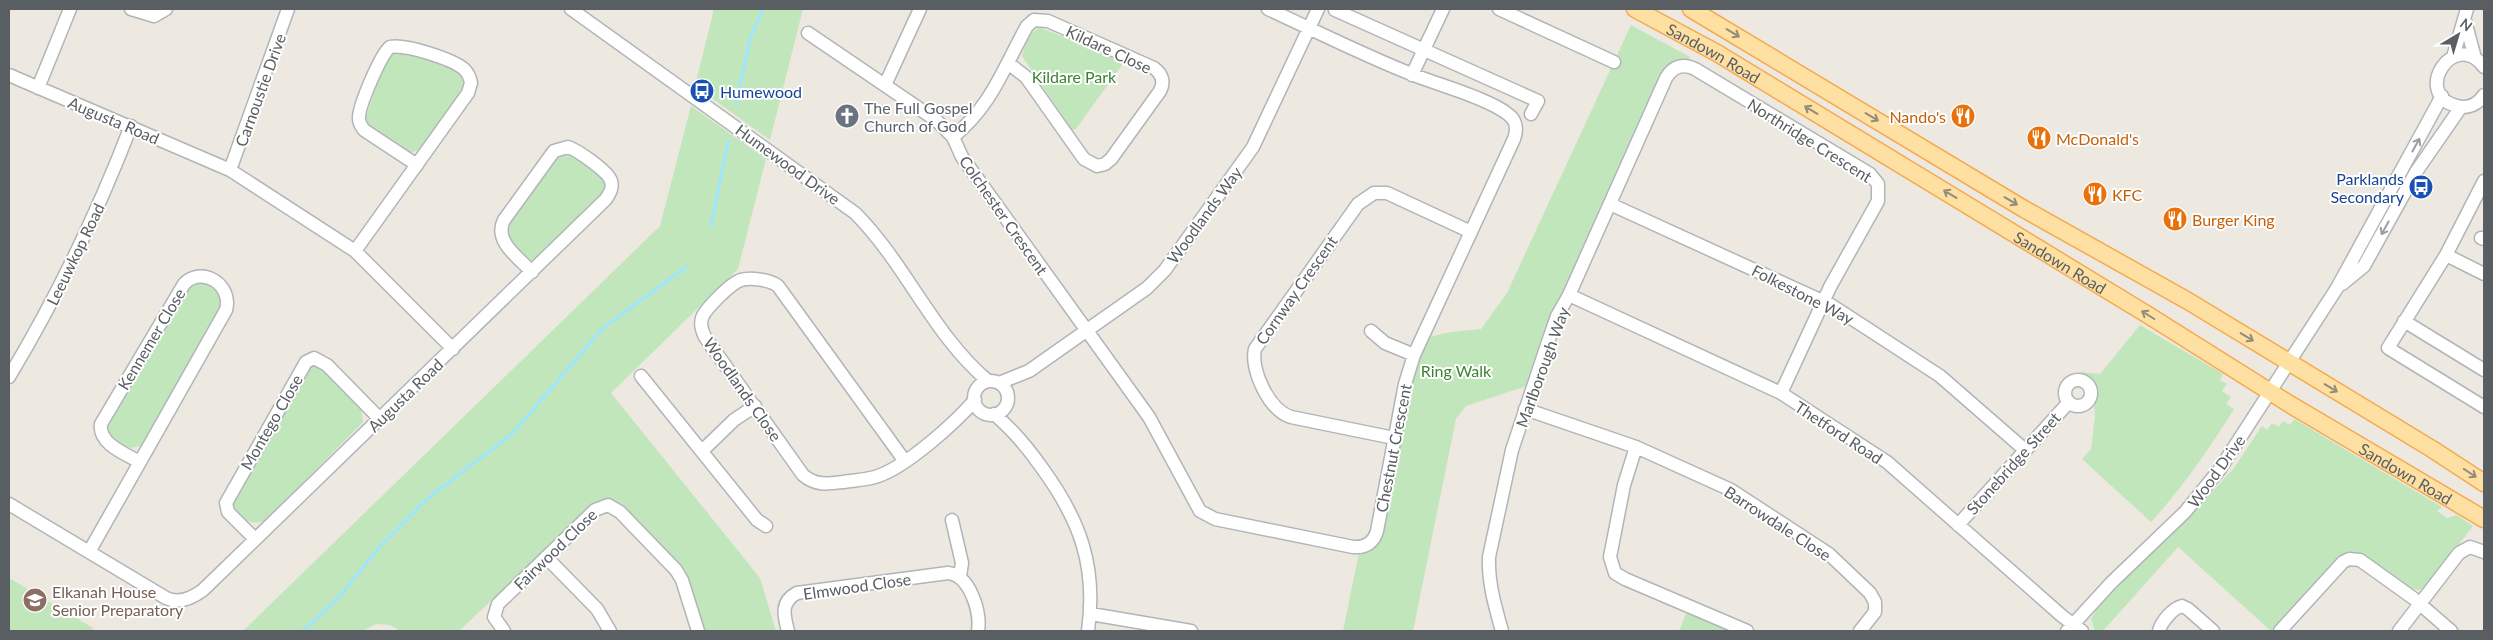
<svg xmlns="http://www.w3.org/2000/svg" width="2493" height="640" font-family="Lato,sans-serif">
<style>
.green{fill:#c2e6bb}
.lines{fill:none;stroke-linecap:round;stroke-linejoin:round}
.stream{stroke:#9ee6ff;stroke-width:3}
.minor-casing{stroke:#b1b5b9;stroke-width:15}
.major-casing{stroke:#f6aa4f;stroke-width:19}
.minor{stroke:#fff;stroke-width:12}
.major{stroke:#ffe0a3;stroke-width:16}
.oneway{stroke:#938c79}
.oneway2{stroke:#9b9ea1}
.labels{text-anchor:middle;dominant-baseline:central;stroke-width:4;stroke-linejoin:round;paint-order:stroke}
.street-label{font-size:16px;fill:#595e62;stroke:#fff}
.park-label{font-size:16px;fill:#3b8230;stroke:#fff}
.transit-label{font-size:16px;fill:#164399;stroke:#fff;text-anchor:start}
.worship-label{font-size:16px;fill:#5b616d;stroke:#fff;text-anchor:start}
.food-label{font-size:16px;fill:#c56008;stroke:#fff;text-anchor:start}
.education-label{font-size:16px;fill:#785e54;stroke:#fff;text-anchor:start}
</style>
<rect width="100%" height="100%" fill="#ede8e0"/>
<path class="green" d="M 714,9 L 803,9 L 770,140 L 695,86 Z
M 1631,25 L 1690,57 L 1688,60 L 1674,62 L 1664,72 L 1552,315 L 1527,386 L 1466,406 L 1456,419 L 1413,631 L 1343,631 L 1359,553 L 1369,549 L 1415,368 L 1429,337 L 1451,332 L 1481,329 L 1507,293 Z
M 1039,27 L 1124,62 L 1076,129 L 1072,130 L 1022,56 L 1027,38 Z
M 401,50 L 457,70 L 465,81 L 464,89 L 423,148 L 413,152 L 407,152 L 367,125 L 365,120 L 386,57 L 389,53 Z
M 691,106 L 766,159 L 738,269 L 611,393 L 760,578 L 776,631 L 702,631 L 684,571 L 621,505 L 606,500 L 593,504 L 459,631 L 400,631 L 390,625 L 376,624 L 363,631 L 243,631 L 660,226 Z
M 568,152 L 603,174 L 607,189 L 543,256 L 531,260 L 504,237 L 506,225 L 552,156 Z
M 198,282 C 214,284 222,291 221,308 L 144,444 C 133,451 112,447 107,434 C 106,430 107,425 107,421 L 187,290 Z
M 2140,325 L 2223,374 L 2220,380 L 2227,384 L 2222,391 L 2231,397 L 2226,404 L 2234,409 C 2209,449 2183,487 2151,522 L 2082,459 L 2091,449 L 2095,416 L 2093,386 L 2081,376 L 2081,372 L 2100,374 Z
M 313,365 L 322,368 L 361,408 L 363,422 L 266,520 C 252,527 235,518 233,502 L 309,366 Z
M 2294,419 L 2442,507 L 2437,511 L 2447,518 L 2457,515 L 2473,526 L 2427,586 L 2419,590 L 2409,588 L 2361,554 L 2351,553 L 2338,560 L 2271,631 L 2178,547 L 2103,631 L 2095,631 L 2091,619 L 2096,610 L 2124,578 L 2200,505 L 2234,468 L 2262,426 L 2267,430 L 2272,423 L 2279,427 L 2283,421 L 2290,425 Z
M 9,578 L 93,628 L 91,631 L 9,631 Z
M 1687,611 L 1735,631 L 1679,631 Z"/>
<g class="lines">
<path class="stream" d="M 736,104 L 750,39 L 763,9
M 711,226 L 728,142
M 303,631 L 339,597 L 382,544 L 427,499 L 513,433 L 602,329 L 686,267"/>
<defs>
<path id="minor" d="M 131,9 L 154,16 L 166,9
M 571,9 L 855,213 C 906,264 933,335 988,381
M 1499,9 L 1614,62
M 1335,10 L 1538,101 L 1531,114
M 2465,21 L 2475,58
M 808,33 L 936,120 L 953,137 L 962,157 L 1149,417 L 1200,511 L 1215,519 L 1353,547 C 1366,548 1374,542 1377,531 L 1405,384 L 1414,355 L 1514,139 C 1517,131 1517,121 1509,115 C 1490,99 1439,85 1414,75 C 1365,56 1316,31 1268,9
M 2453,57 L 2467,9
M 2484,67 C 2454,27 2411,95 2457,106 C 2468,109 2478,104 2484,95
M 9,75 L 230,170 L 355,251 L 453,349
M 1412,75 L 1443,9
M 885,85 L 920,9
M 38,88 L 70,9
M 953,137 C 992,105 1003,69 1027,26 L 1034,20 L 1048,21 L 1154,68 C 1162,74 1165,82 1160,91 L 1111,159 L 1105,164 L 1097,166 L 1084,159 L 1026,77 L 1008,63
M 230,170 L 288,9
M 2484,181 L 2446,255 L 2388,348 L 2484,407
M 1610,204 L 1831,305 L 1940,376 L 2025,450
M 2481,238 L 2484,239
M 355,251 L 468,93 L 471,83 C 470,77 468,73 464,69 C 452,59 406,44 390,47 C 381,54 358,107 359,119 C 359,123 361,126 364,130 L 417,165
M 2446,255 L 2484,274
M 2342,284 L 2364,266 L 2416,172 L 2461,107
M 1569,295 L 1781,393 L 1887,462 L 2062,616 L 2082,631
M 2404,321 L 2484,370
M 1371,331 L 1385,343 L 1414,355
M 641,376 L 757,520 L 766,526
M 9,377 C 57,297 97,214 131,126
M2065 393a13 13 0 1 1 26 0a13 13 0 1 1-26 0Z
M974 398a17 17 0 1 1 34 0a17 17 0 1 1-34 0Z
M 999,383 L 1029,371 L 1147,288 L 1165,270 L 1253,147 L 1318,9
M 1525,409 L 1636,447 L 1731,490 L 1829,554 L 1870,593 L 1875,602 L 1875,612 L 1860,631
M 994,414 C 1013,430 1028,448 1042,468 C 1080,520 1097,566 1088,631
M 1394,438 L 1291,417 C 1269,410 1250,370 1255,349 L 1358,204 L 1374,193 L 1387,193 L 1471,232
M 1636,447 L 1624,485 L 1610,557 L 1615,573 L 1625,579 L 1747,631
M 702,451 L 734,420 L 755,406
M 904,460 L 778,286 C 770,280 751,277 741,280 C 731,283 705,309 702,318 C 700,324 702,331 705,337 L 803,475 C 816,486 828,484 843,482 C 855,480 867,480 878,476 C 907,466 954,424 975,400
M 9,504 L 166,598 C 179,604 191,599 203,590 C 337,460 472,330 606,199 C 610,193 613,188 611,181 C 608,171 577,150 568,147 L 554,151 L 504,220 C 493,241 519,258 532,272
M 952,520 L 962,563 L 960,576
M 1958,525 L 2069,402
M 255,539 L 228,512 L 226,503 L 306,362 L 314,358 L 327,365 L 380,419
M 89,552 L 226,310 C 233,285 202,265 184,284 L 101,424 C 98,444 126,454 140,462
M 546,557 L 597,609 L 610,631
M 1091,614 L 1191,631
M 504,631 L 494,617 L 498,604 L 595,510 L 608,505 L 620,512 L 676,570 L 682,580 L 698,631
M 788,631 C 784,616 780,602 797,593 L 948,573 C 970,575 981,612 978,631
M 1502,631 C 1495,606 1488,583 1489,557 L 1512,450 L 1547,345 L 1557,316 L 1569,295 L 1666,78 C 1673,66 1683,63 1695,69 L 1870,174 L 1878,184 L 1878,201 L 1830,287 L 1781,393
M 2067,631 L 2111,583 L 2185,512 L 2220,469 L 2337,288 L 2442,96
M 2159,631 C 2161,622 2173,608 2182,606 L 2188,609 L 2213,631
M 2280,631 L 2343,562 L 2349,559 L 2360,560 L 2413,598 L 2451,631
M 2399,631 L 2459,553 L 2470,547 L 2484,552"/>
<g id="major">
<path id="s1" d="M 1635,9 L 1717,53 L 2148,315 L 2291,405 L 2484,519"/>
<path d="M 1691,9 L 2024,209 L 2188,301 L 2432,449 L 2484,483"/>
</g>
</defs>
<use href="#minor" class="minor-casing"/>
<use href="#major" class="major-casing"/>
<use href="#minor" class="minor"/>
<use href="#major" class="major"/>
</g>
<defs><path id="oneway-shaft" d="M-6 0H5M1.5-3L5.5 0L1.5 3" fill="none" stroke-width="1.6" stroke-linecap="round" stroke-linejoin="round" transform="scale(1.25)"/></defs>
<g class="oneway">
<use href="#oneway-shaft" transform="translate(1733 33) rotate(31)"/>
<use href="#oneway-shaft" transform="translate(1811 110) rotate(-149)"/>
<use href="#oneway-shaft" transform="translate(1872 117) rotate(31)"/>
<use href="#oneway-shaft" transform="translate(1950 194) rotate(-149)"/>
<use href="#oneway-shaft" transform="translate(2011 201) rotate(31)"/>
<use href="#oneway-shaft" transform="translate(2148 315) rotate(-148)"/>
<use href="#oneway-shaft" transform="translate(2247 337) rotate(31)"/>
<use href="#oneway-shaft" transform="translate(2331 388) rotate(31)"/>
<use href="#oneway-shaft" transform="translate(2470 473) rotate(34)"/>
</g>
<g class="oneway2">
<use href="#oneway-shaft" transform="translate(2416 145) rotate(-61)"/>
<use href="#oneway-shaft" transform="translate(2385 228) rotate(119)"/>
</g>
<defs>
<symbol id="bus-disc" viewBox="-11 -11 22 22"><circle r="9.5" fill="#1a4fb4" stroke="#fff"/><path d="M-5-6H5V4H4V6H2V4H-2V6H-4V4H-5ZM-3.5-4V0h7V-4ZM-3.5 1.2v1.5H-2V1.2ZM2 1.2v1.5H3.5V1.2Z" fill="#fff"/></symbol>
<symbol id="church-disc" viewBox="-11 -11 22 22"><circle r="9.5" fill="#6b7280" stroke="#fff"/><path d="M-1.2-6h2.4v3.5h3.3v2.4h-3.3V6h-2.4V-.1h-3.3v-2.4h3.3Z" fill="#fff"/></symbol>
<symbol id="restaurant-disc" viewBox="-11 -11 22 22"><circle r="9.5" fill="#e8710a" stroke="#fff"/><path d="M-5-6h1v4h1v-4h1v4h1v-4h1v5L-1.5 .5V6h-2V.5L-5-1ZM5-6V6H3V1.5H1.5Q1.5-4 5-6Z" fill="#fff"/></symbol>
<symbol id="school-disc" viewBox="-11 -11 22 22"><circle r="9.5" fill="#8d6e63" stroke="#fff"/><path d="M0-5L7-2L0 1L-7-2ZM-4 1L0 2.5L4 1V4Q0 6-4 4Z" fill="#fff"/></symbol>
</defs>
<g fill-rule="evenodd">
<use href="#bus-disc" x="688" y="77" width="28" height="28"/>
<use href="#church-disc" x="833" y="102" width="28" height="28"/>
<use href="#restaurant-disc" x="1949" y="102" width="28" height="28"/>
<use href="#restaurant-disc" x="2025" y="124" width="28" height="28"/>
<use href="#bus-disc" x="2407" y="173" width="28" height="28"/>
<use href="#restaurant-disc" x="2081" y="180" width="28" height="28"/>
<use href="#restaurant-disc" x="2161" y="205" width="28" height="28"/>
<use href="#school-disc" x="21" y="586" width="28" height="28"/>
</g>
<g class="labels">
<g class="street-label">
<text transform="translate(1109 49) rotate(25)">Kildare Close</text>
<text stroke="none"><textPath href="#s1" startOffset="90">Sandown Road</textPath></text>
<text transform="translate(260 90) rotate(-70)">Carnoustie Drive</text>
<text transform="translate(114 120) rotate(23)">Augusta Road</text>
<text transform="translate(1810 140) rotate(32)">Northridge Crescent</text>
<text transform="translate(788 164) rotate(36)">Humewood Drive</text>
<text transform="translate(1004 215) rotate(55)">Colchester Crescent</text>
<text transform="translate(1204 215) rotate(-54)">Woodlands Way</text>
<text transform="translate(75 254) rotate(-64)">Leeuwkop Road</text>
<text stroke="none"><textPath href="#s1" startOffset="495">Sandown Road</textPath></text>
<text transform="translate(1296 290) rotate(-55)">Cornway Crescent</text>
<text transform="translate(1803 294) rotate(27)">Folkestone Way</text>
<text transform="translate(151 339) rotate(-59)">Kennemer Close</text>
<text transform="translate(1542 367) rotate(-70)">Marlborough Way</text>
<text transform="translate(743 389) rotate(55)">Woodlands Close</text>
<text transform="translate(405 395) rotate(-44)">Augusta Road</text>
<text transform="translate(271 422) rotate(-60)">Montego Close</text>
<text transform="translate(1839 432) rotate(33)">Thetford Road</text>
<text transform="translate(1393 448) rotate(-79)">Chestnut Crescent</text>
<text transform="translate(2013 463) rotate(-48)">Stonebridge Street</text>
<text transform="translate(2216 471) rotate(-54)">Wood Drive</text>
<text stroke="none"><textPath href="#s1" startOffset="900">Sandown Road</textPath></text>
<text transform="translate(1778 523) rotate(33)">Barrowdale Close</text>
<text transform="translate(555 549) rotate(-44)">Fairwood Close</text>
<text transform="translate(857 586) rotate(-8)">Elmwood Close</text>
</g>
<g class="park-label">
<text x="1074" y="76">Kildare Park</text>
<text x="1456" y="370">Ring Walk</text>
</g>
<g class="transit-label">
<text x="720" y="91">Humewood</text>
<text x="2404" y="178" text-anchor="end">Parklands<tspan x="2404" dy="18">Secondary</tspan></text>
</g>
<g class="worship-label">
<text x="864" y="107">The Full Gospel<tspan x="864" dy="18">Church of God</tspan></text>
</g>
<g class="food-label">
<text x="1946" y="116" text-anchor="end">Nando's</text>
<text x="2056" y="138">McDonald's</text>
<text x="2112" y="194">KFC</text>
<text x="2192" y="219">Burger King</text>
</g>
<g class="education-label">
<text x="52" y="591">Elkanah House<tspan x="52" dy="18">Senior Preparatory</tspan></text>
</g>
</g>
<rect width="2493" height="640" fill="none" stroke="#595e62" stroke-width="20"/>
<g transform="translate(2458 35) rotate(38)" stroke="#ffffff" stroke-width="4" paint-order="stroke">
<path d="M0-4L9 19L0 12L-9 19Z" fill="#595e62"/>
<text y="-8" font-size="14" font-weight="bold" text-anchor="middle" fill="#595e62">N</text>
</g>
</svg>
